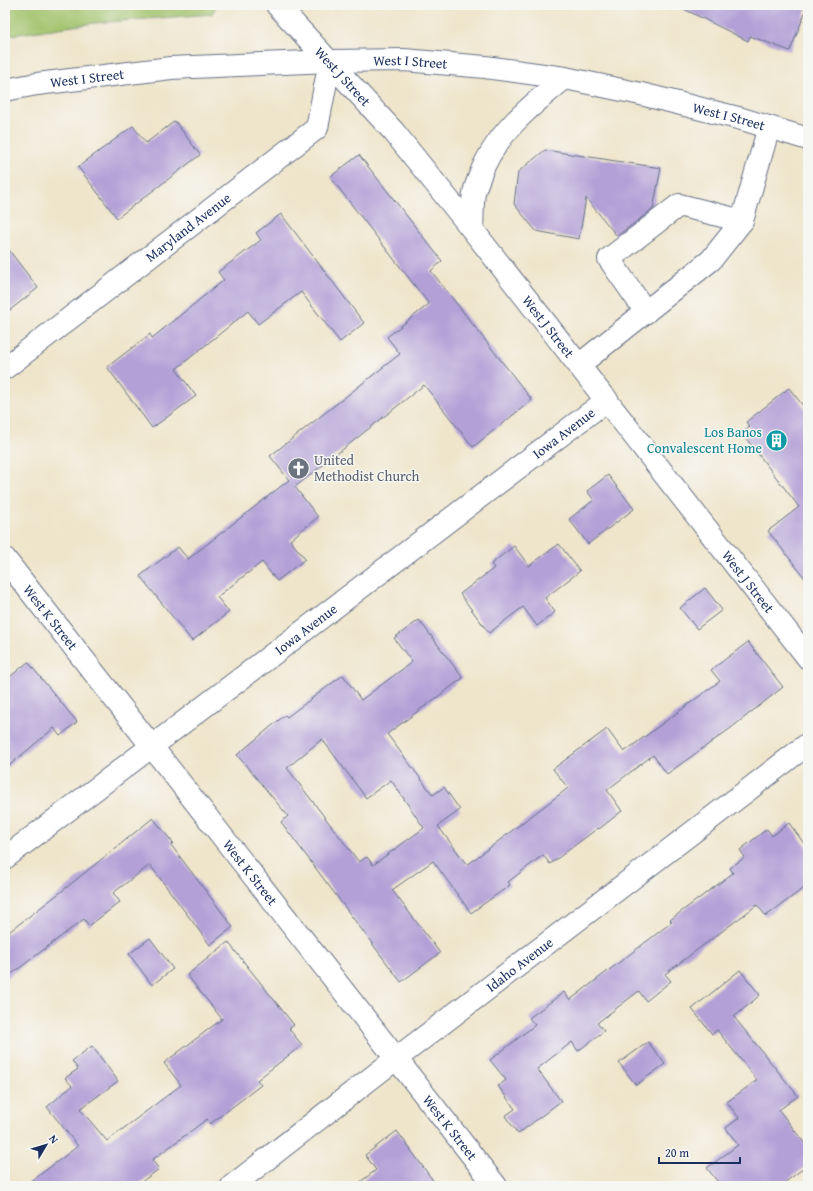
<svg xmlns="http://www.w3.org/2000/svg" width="813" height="1191" font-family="'Gentium Book Plus',serif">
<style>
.green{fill:#a2c36c;stroke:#5e7965}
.building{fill:#b2a0d7;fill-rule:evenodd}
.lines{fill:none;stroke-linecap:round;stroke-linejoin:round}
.minor-casing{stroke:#656f84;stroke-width:24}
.minor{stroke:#fff;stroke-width:22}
.labels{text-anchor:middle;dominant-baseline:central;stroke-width:3;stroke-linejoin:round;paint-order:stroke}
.street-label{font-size:14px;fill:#1b2f5e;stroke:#f6f6f2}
.culture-label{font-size:14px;fill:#0d838f;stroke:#f6f6f2;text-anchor:end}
.worship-label{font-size:14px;fill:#5b616d;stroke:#f6f6f2;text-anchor:start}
</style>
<rect width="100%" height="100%" fill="#f6f6f2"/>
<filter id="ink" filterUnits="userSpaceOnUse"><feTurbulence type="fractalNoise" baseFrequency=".025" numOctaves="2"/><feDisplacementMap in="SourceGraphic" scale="8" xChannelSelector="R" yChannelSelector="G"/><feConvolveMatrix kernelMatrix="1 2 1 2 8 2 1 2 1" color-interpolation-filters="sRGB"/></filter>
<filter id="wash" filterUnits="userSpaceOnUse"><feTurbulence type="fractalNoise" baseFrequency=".012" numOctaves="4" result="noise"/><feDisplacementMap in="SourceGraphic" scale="16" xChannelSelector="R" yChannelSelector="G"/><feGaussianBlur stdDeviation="0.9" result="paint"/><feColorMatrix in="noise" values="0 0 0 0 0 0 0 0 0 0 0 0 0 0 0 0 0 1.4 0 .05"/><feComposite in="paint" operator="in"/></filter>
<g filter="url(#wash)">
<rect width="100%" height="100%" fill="#efe5cb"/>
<path class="green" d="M 5,5 L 217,5 L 212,14 L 94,23 L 5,36 Z"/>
<g id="blocks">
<path class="building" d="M 676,5 L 808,5 L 790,51 L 750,36 L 748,41 Z
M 175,121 L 200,155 L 117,218 L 78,167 L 133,126 L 146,143 Z
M 545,150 L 661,168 L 653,209 L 617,236 L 586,198 L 579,239 L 536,231 L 514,204 L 518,172 Z
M 359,155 L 442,261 L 431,271 L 532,400 L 473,447 L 424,385 L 295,487 L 318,517 L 290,540 L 305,559 L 277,581 L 262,562 L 217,597 L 229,612 L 192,641 L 140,576 L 178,547 L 188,559 L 289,480 L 270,456 L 400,354 L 387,337 L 429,304 L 330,177 Z
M 281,214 L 364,323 L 340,342 L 301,292 L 258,324 L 248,311 L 176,369 L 196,396 L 152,428 L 107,367 L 150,334 L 152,338 L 224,280 L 218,272 L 261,240 L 256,233 Z
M 5,245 L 38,288 L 5,314 Z
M 789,388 L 808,412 L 808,582 L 768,531 L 799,507 L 742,433 L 750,427 L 746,422 Z
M 608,475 L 634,509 L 588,544 L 569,519 L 594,500 L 587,491 Z
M 559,544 L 580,571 L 545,598 L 555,612 L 537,626 L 523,607 L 489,633 L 460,594 L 494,568 L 491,564 L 514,546 L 529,566 Z
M 705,588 L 722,610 L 697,629 L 680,608 Z
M 419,620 L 463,678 L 387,734 L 433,795 L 444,787 L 460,810 L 438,826 L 467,865 L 568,788 L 553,769 L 607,729 L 624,752 L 720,681 L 711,670 L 748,642 L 783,687 L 731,728 L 667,774 L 653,755 L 607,790 L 622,811 L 599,829 L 598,828 L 550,864 L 543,855 L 508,882 L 510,885 L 471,913 L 433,861 L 392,890 L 440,953 L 401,982 L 281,822 L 288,816 L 237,755 L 285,715 L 287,717 L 343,675 L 361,700 L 412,662 L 394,638 ZM 322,739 L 366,798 L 391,780 L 424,828 L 373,865 L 367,857 L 359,862 L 287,768 Z
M 28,662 L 77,722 L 60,736 L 54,728 L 5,769 L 5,681 Z
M 153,818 L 173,843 L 171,845 L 233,927 L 210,945 L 150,865 L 113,893 L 120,902 L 89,926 L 84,919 L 5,979 L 5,935 L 62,891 Z
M 789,823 L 808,849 L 808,885 L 766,916 L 757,905 L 665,974 L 671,981 L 646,1001 L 639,991 L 597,1023 L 604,1031 L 578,1051 L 572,1042 L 537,1069 L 561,1101 L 518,1134 L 505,1116 L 515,1109 L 498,1086 L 506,1080 L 490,1060 L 535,1025 L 529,1018 L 564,992 L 570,1000 L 672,922 L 670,920 L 733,873 L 730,868 L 745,857 L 740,850 L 767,829 L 772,836 Z
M 150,938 L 173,969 L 152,985 L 129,954 Z
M 228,942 L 294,1025 L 289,1029 L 302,1045 L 257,1080 L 261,1085 L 210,1124 L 207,1119 L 152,1160 L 159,1169 L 136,1186 L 25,1186 L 78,1146 L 47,1107 L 72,1086 L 65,1078 L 78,1069 L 72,1061 L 92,1046 L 118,1081 L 80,1109 L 107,1141 L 181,1085 L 164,1063 L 222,1019 L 187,975 Z
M 740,970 L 760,995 L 734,1017 L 798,1096 L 779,1110 L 808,1148 L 808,1165 L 780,1186 L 721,1186 L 707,1168 L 738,1145 L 726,1128 L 739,1118 L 727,1102 L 757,1080 L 717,1030 L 712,1034 L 692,1009 Z
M 648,1042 L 665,1064 L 636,1085 L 619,1063 Z
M 397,1131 L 437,1186 L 355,1186 L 376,1170 L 365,1155 Z"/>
</g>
</g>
<g filter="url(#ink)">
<use href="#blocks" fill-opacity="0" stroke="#656f84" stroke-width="1"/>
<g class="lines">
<defs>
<g id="minor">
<path id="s1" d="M 277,5 L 394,132 L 472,229 L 808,658"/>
<path id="s2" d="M 5,90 L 37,84 L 171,68 L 330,61 L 404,60 L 485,67 L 565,78 L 641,94 L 742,119 L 808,139"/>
<path d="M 472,229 C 473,217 472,205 474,193 C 475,188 477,183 479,178 C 494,135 530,106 565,78"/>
<path d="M 646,312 L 609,259 L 679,205 L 742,221"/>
<path d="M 579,365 L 711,260 L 742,221 L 769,127"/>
<path id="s3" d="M 5,368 L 317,128 L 330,61"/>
<path id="s4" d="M 5,559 L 496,1186"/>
<path id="s5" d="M 5,858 L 607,400"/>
<path id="s6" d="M 232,1186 L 397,1058 L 808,744"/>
</g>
</defs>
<use href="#minor" class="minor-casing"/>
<use href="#minor" class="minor"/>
</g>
</g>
<defs>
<symbol id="building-disc" viewBox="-11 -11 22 22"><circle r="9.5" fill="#0f9aa8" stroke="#f6f6f2"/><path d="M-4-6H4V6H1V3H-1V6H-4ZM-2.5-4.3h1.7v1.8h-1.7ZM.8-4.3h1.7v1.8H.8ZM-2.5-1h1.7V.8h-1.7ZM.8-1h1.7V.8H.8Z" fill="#fff"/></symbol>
<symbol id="church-disc" viewBox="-11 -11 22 22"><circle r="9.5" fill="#6b7280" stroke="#f6f6f2"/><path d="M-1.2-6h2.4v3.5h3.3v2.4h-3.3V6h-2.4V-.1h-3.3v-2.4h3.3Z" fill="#fff"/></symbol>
</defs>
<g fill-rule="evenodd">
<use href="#building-disc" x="764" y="428" width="25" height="25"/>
<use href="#church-disc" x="286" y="456" width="25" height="25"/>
</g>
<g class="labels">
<g class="street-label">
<text stroke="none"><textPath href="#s2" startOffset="407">West I Street</textPath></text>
<text stroke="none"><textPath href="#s1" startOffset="97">West J Street</textPath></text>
<text stroke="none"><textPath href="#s2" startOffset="83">West I Street</textPath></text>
<text stroke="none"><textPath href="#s2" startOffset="731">West I Street</textPath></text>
<text stroke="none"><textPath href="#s3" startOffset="231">Maryland Avenue</textPath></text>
<text stroke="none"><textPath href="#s1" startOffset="421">West J Street</textPath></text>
<text stroke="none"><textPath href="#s5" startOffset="702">Iowa Avenue</textPath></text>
<text stroke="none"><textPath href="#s1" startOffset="745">West J Street</textPath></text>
<text stroke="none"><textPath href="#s4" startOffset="74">West K Street</textPath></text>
<text stroke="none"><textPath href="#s5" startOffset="378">Iowa Avenue</textPath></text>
<text stroke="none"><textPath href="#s4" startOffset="398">West K Street</textPath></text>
<text stroke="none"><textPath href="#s6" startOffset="363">Idaho Avenue</textPath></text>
<text stroke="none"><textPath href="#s4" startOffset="722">West K Street</textPath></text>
</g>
<g class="culture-label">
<text x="762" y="432">Los Banos<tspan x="762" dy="16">Convalescent Home</tspan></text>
</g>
<g class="worship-label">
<text x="314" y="460">United<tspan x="314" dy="16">Methodist Church</tspan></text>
</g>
</g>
<rect width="813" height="1191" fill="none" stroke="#f6f6f2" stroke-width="20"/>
<g transform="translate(46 1145) rotate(52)" stroke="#f6f6f2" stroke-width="3" paint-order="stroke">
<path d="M0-3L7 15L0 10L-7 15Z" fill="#1b2f5e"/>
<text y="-6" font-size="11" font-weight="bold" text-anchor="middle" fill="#1b2f5e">N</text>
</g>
<path d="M659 1157v6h81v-6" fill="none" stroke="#1b2f5e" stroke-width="2"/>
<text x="665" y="1157" font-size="12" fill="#1b2f5e" stroke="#f6f6f2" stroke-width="3" paint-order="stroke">20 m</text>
</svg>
